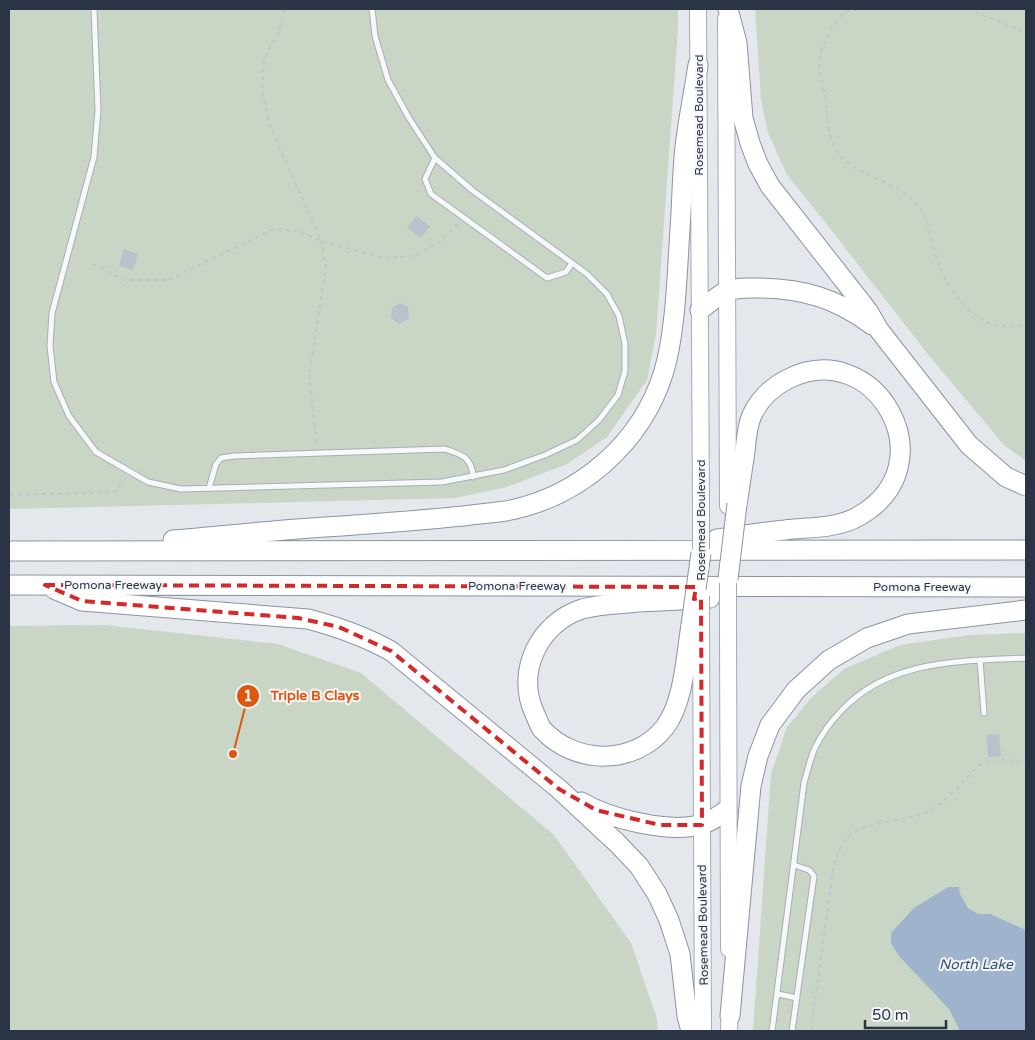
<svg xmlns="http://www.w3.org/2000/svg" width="1035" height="1040" font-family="'Varela Round',sans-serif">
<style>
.green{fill:#c9d6c5}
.water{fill:#9fb4cc}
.building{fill:#bbc0ca}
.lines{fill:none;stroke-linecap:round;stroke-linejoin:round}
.lane-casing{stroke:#a9aeb7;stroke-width:7}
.primary-casing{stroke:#a3abb8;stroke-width:18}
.highway-casing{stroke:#8b94a3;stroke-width:21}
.path{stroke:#c2c5cb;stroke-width:2;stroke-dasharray:4 4;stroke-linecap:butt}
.lane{stroke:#f7f8fa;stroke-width:5}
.primary{stroke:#fff;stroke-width:16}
.highway{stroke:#fff;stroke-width:19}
.primary-bridge-casing{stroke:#a3abb8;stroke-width:18;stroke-linecap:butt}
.highway-bridge-casing{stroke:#8b94a3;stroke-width:21;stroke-linecap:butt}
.primary-bridge{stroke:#fff;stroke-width:16}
.highway-bridge{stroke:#fff;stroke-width:19}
.marked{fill:none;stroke:#d62828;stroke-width:4;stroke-dasharray:10 6;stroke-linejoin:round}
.labels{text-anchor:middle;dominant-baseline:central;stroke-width:4;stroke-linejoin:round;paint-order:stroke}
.street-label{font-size:12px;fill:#2b3445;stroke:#f4f6f9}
.water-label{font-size:14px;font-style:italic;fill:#34527a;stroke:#f4f6f9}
.leader{fill:none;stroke:#df570f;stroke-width:2}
.callout-dot{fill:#df570f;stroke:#f4f6f9;stroke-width:2}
.mark-label{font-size:15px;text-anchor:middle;font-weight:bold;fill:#fff}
.callout-label{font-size:14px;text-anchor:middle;font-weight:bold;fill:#df570f;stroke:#f4f6f9;stroke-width:4;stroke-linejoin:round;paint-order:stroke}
</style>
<rect width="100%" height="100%" fill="#e4e7ec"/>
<path class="green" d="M 9,9 L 678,9 L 678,29 L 656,334 L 647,380 L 607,437 L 567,464 L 507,487 L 455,498 L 9,509 Z
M 755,9 L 1026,9 L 1026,461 L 1004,445 L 927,353 L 821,217 L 787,175 L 768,133 L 761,99 Z
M 104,625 L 278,644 L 361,673 L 554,835 L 631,943 L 657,1019 L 658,1031 L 9,1031 L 9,626 Z
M 1026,633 L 1026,1031 L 753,1031 L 771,774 L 787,727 L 812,697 L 844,669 L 900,645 L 970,635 Z"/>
<path class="water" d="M 948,887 L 959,887 L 960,894 L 968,908 L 978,914 L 990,914 L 1026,930 L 1026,1031 L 960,1031 L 949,1009 L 899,956 L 891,943 L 891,933 L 914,908 Z"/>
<path class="building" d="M 416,216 L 430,226 L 421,238 L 407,228 Z
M 124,249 L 138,254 L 133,270 L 119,266 Z
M 400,303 L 408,307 L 409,319 L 399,324 L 391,318 L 392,308 Z
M 999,734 L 1001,756 L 988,757 L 986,735 Z"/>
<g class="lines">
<defs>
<path id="lane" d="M 94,9 L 98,110 L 94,157 L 52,313 L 50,346 L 54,382 L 69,416 L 96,452 L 148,482 L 181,489 L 442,482 L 504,470 L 545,455 L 577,440 L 599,420 L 618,395 L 625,371 L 625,344 L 619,316 L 607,294 L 587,274 L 472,190 L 435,158 L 409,118 L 388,80 L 375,36 L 372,9
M 435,158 L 425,179 L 431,194 L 547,278 L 566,272 L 572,263
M 209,488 L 216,464 L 221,458 L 234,456 L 445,449 C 462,455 472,457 473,477
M 980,660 L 984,713
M 778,994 L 797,998
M 772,1031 L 804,783 C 807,772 810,760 814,750 C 821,735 831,721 843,709 C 891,659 962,661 1026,658
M 792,1031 L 814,876 L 809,870 L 794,865"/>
<path id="primary" d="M 698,9 L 701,506
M 726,19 L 728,506
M 701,626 L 703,1031
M 728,627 L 729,949
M 729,1031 L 730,1004"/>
<path id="highway" d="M 728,9 L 737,43 L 743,118 L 750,143 L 758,164 L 770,186 L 868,311 L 879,330 L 969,445 L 1006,477 L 1026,486
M 700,310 C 708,304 716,297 725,292 C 736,287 749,288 760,288 C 804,289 836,298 872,325
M 717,539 C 740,536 762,532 785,530 C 808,527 837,529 859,516 C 950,464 874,335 788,379 C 772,387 760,398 752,415 C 747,426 746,440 745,452 C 742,470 740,487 737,504
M 173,540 C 230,535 286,529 342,526 C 383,523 423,520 463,516 C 477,514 492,513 506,511 C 580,497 642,443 664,371 C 676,330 677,273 680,229 C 682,202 682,174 685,147 C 688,120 694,92 698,65
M 9,551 L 1026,550
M 9,585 L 1026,587
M 54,589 L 82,601 L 308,619 C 338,627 364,636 391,651 L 559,789 L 617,843 L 639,866 L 657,894 L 669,920 L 680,954 L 687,1016 L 691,1031
M 691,625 C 686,656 684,702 665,727 C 635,766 574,765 542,729 C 539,725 537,718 534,712 C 516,671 539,623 582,609 C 600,604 620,604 638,602 C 662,601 686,600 710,598
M 581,802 C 610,819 668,833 700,825 C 710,823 719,815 727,810
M 730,1016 L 751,786 L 758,756 L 770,725 L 796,690 L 829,660 L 867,638 L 908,624 L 1026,610"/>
</defs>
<use href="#lane" class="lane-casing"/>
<use href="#primary" class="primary-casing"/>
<use href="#highway" class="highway-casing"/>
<path class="path" d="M 284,9 L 278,34 L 264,58 L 262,90 L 270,126 L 321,241 L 326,267 L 309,375 L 317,446
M 858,9 C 854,10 850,11 847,12 C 833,20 819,49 819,64 C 819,77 824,89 826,101 C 828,120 827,140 840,155 C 861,179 899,181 919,207 C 929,220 931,240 936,257 C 943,281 965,313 989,323 C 1000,327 1015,327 1026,325
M 967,9 L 1016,28 L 1026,34
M 93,264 L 124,280 L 168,280 L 274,229 L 300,231 L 321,241 L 384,258 L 415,256 L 438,243 L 459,223
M 9,495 L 115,492 L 125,479
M 811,1031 L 833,869 C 836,858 840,844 850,835 C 868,820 904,822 927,812 C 941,806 957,788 968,777 C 972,773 976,767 981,764 C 992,758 1016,759 1026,765"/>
<use href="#lane" class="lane"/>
<use href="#primary" class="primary"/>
<use href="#highway" class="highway"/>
<defs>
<path id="primary-bridge" d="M 701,506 L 701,567
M 728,566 L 728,627
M 701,596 L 701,626"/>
<path id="highway-bridge" d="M 728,579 L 737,504
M 691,625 L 701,553"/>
</defs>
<use href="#primary-bridge" class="primary-bridge-casing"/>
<use href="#highway-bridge" class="highway-bridge-casing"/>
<use href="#primary-bridge" class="primary-bridge"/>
<use href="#highway-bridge" class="highway-bridge"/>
</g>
<path class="marked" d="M 45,585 L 696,587 L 694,599 L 701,598 L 702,825 L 660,825 L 596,810 L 559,789 L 391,651 L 339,627 L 298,618 L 82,601 Z"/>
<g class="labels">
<g class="street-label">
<text transform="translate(699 115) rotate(-90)">Rosemead Boulevard</text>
<text transform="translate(701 520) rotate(-90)">Rosemead Boulevard</text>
<text x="113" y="585">Pomona Freeway</text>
<text x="517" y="586">Pomona Freeway</text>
<text x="922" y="587">Pomona Freeway</text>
<text transform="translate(703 925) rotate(-91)">Rosemead Boulevard</text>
</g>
<g class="water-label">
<text x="976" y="964">North Lake</text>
</g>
</g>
<path class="leader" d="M233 754L248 696"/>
<g class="callout-dot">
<circle cx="233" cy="754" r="5"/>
<circle cx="248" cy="696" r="12"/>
</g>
<g class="mark-label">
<text x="248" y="701">1</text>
</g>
<g class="callout-label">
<text x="315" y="700">Triple B Clays</text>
</g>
<rect width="1035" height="1040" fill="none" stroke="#2b3445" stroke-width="20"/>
<path d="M865 1020v8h81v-8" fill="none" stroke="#2b3445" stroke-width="2.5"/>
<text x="872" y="1020" font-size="15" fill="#2b3445" stroke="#f4f6f9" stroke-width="4" paint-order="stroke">50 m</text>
</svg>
